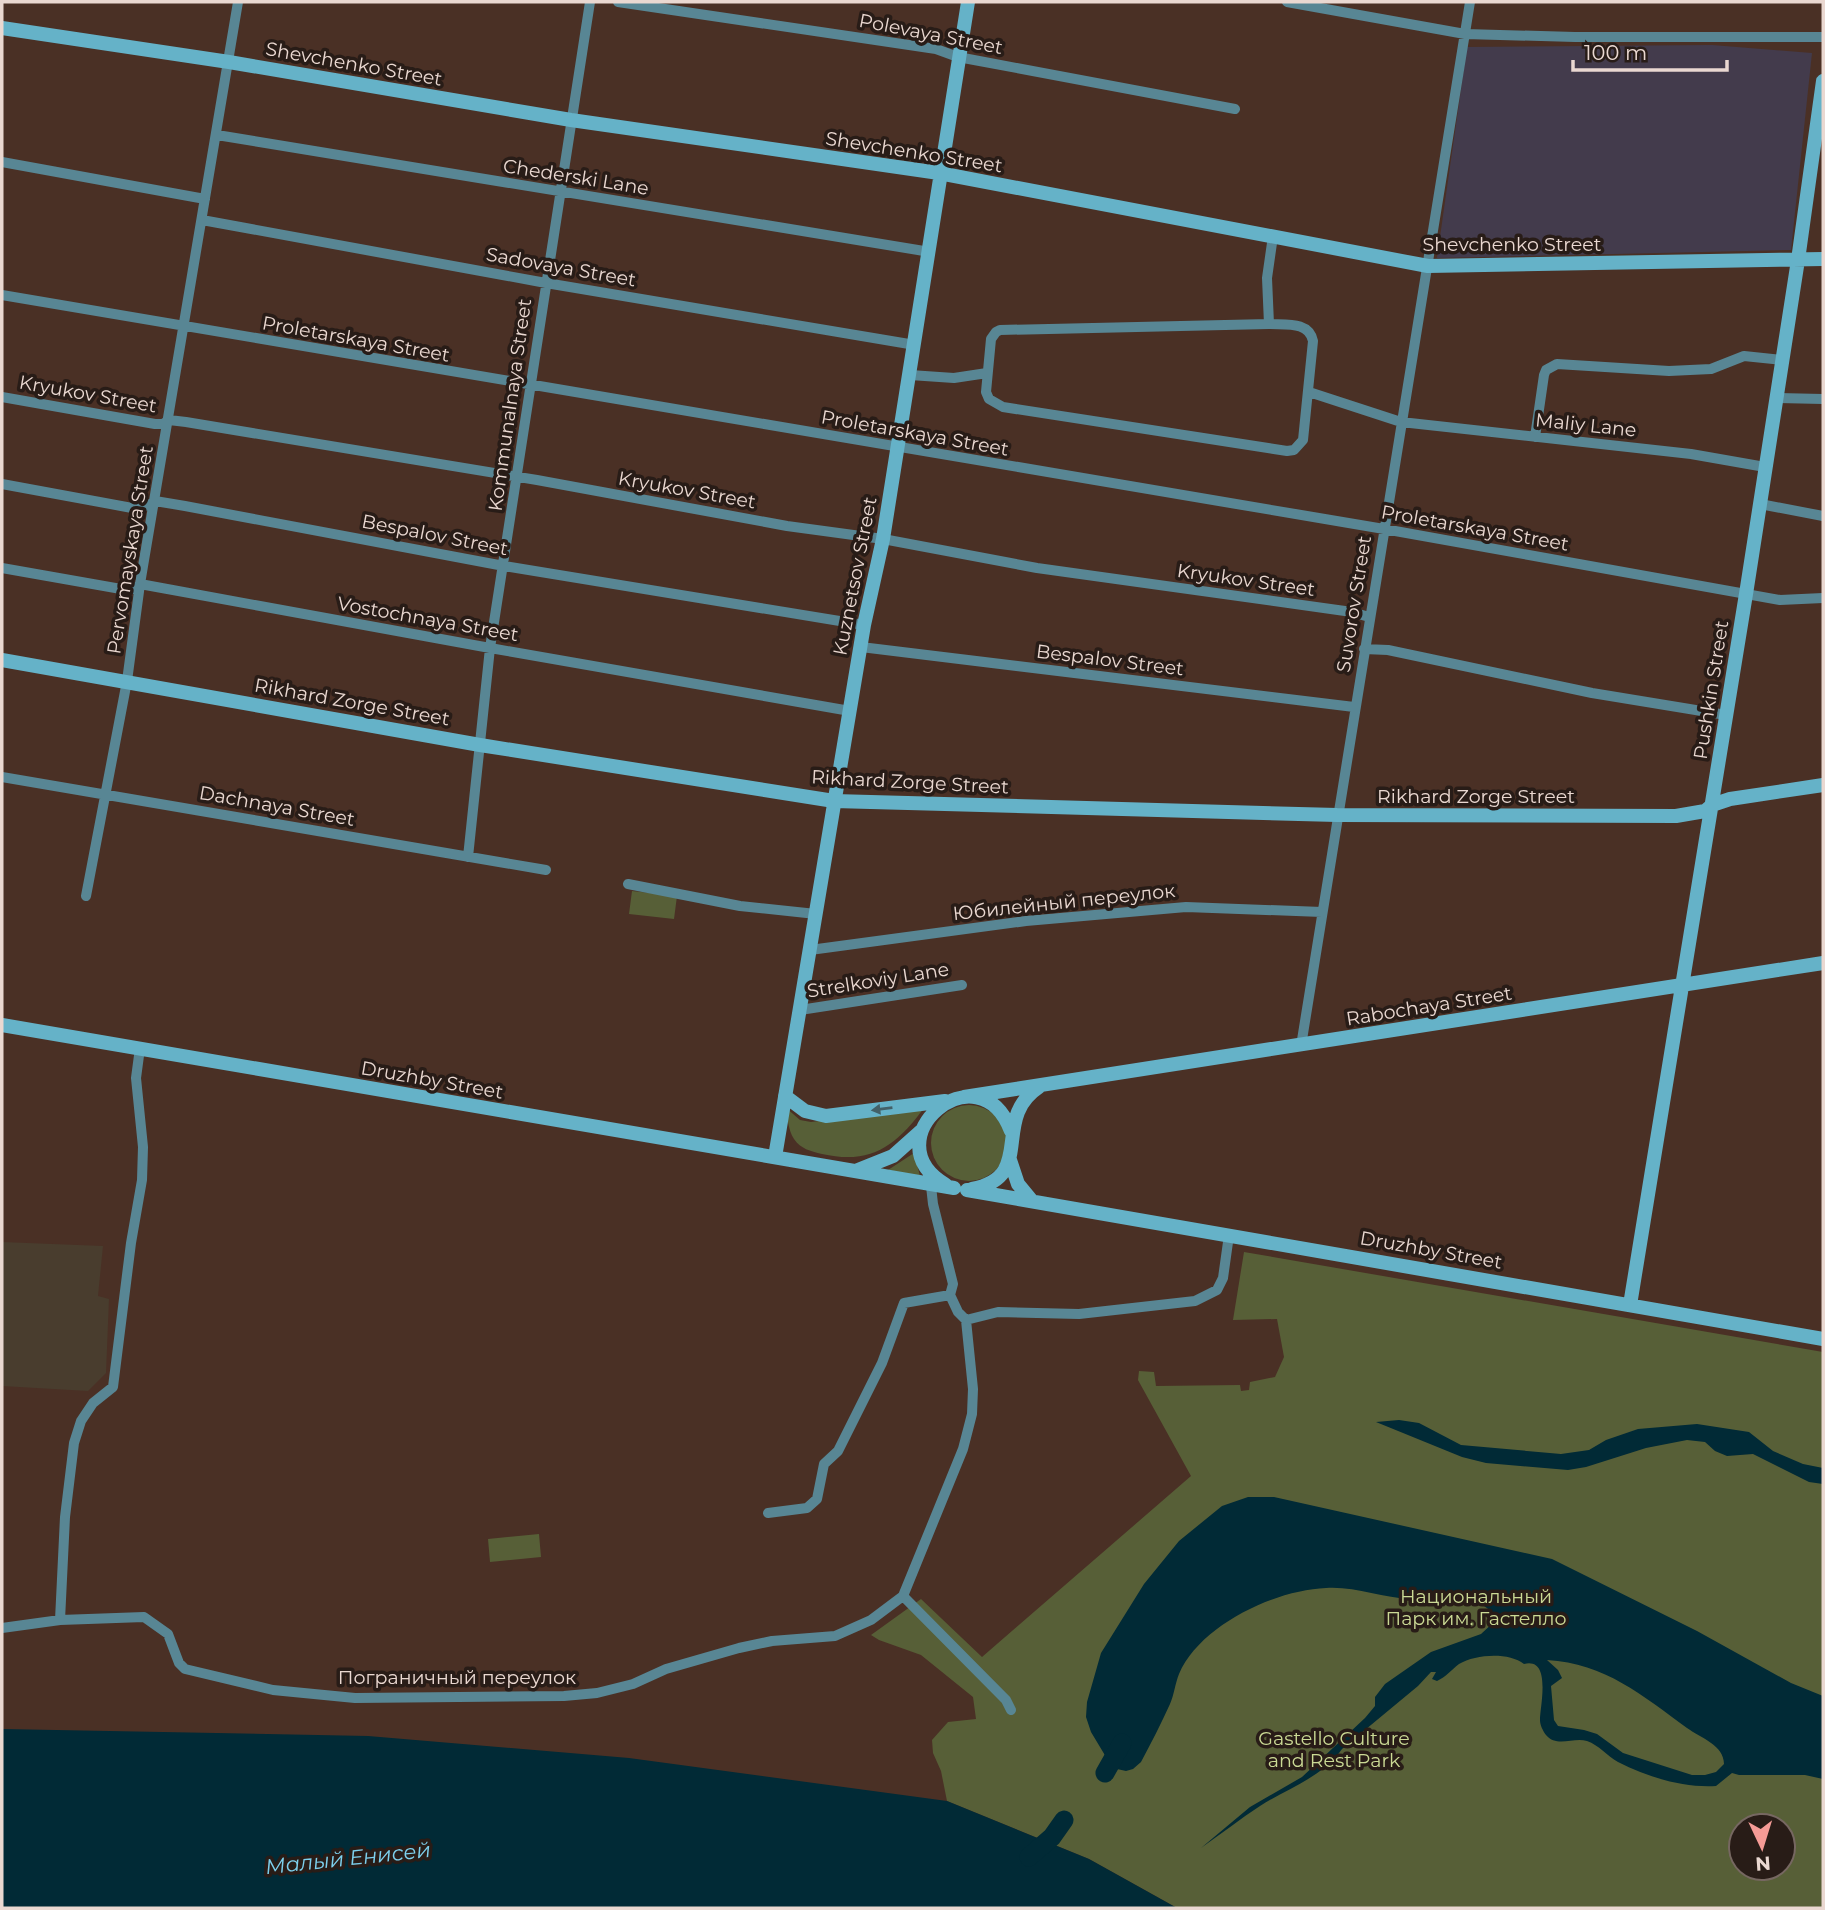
<svg xmlns="http://www.w3.org/2000/svg" width="1825" height="1910" font-family="Montserrat,sans-serif">
<style>
.industrial{fill:#433b4c}
.education{fill:#493d2e}
.green{fill:#575f37;fill-rule:evenodd}
.water{fill:#012a36;fill-rule:evenodd}
.lines{fill:none;stroke-linecap:round;stroke-linejoin:round}
.river{stroke:#012a36;stroke-width:19}
.street{stroke:#588694;stroke-width:10}
.secondary{stroke:#65b2c8;stroke-width:14}
.oneway{fill:#436067}
.labels{text-anchor:middle;dominant-baseline:central;stroke-width:7;stroke-linejoin:round;paint-order:stroke}
.street-label{font-size:19px;fill:#ead8d1;stroke:#281c17}
.park-label{font-size:19px;fill:#cbda95;stroke:#281c17}
.water-label{font-size:21px;font-style:italic;fill:#7dd0ed;stroke:#281c17}
</style>
<rect width="100%" height="100%" fill="#4a3025"/>
<path class="industrial" d="M 1712,45 L 1812,53 L 1791,250 L 1437,258 L 1467,47 Z"/>
<path class="education" d="M 2,1242 L 103,1246 L 98,1296 L 109,1299 L 106,1373 L 88,1391 L 2,1386 Z"/>
<path class="green" d="M 632,891 L 677,896 L 674,919 L 629,914 Z
M931 1143a38 38 0 1 1 76 0a38 38 0 1 1-76 0Z
M 785,1107 L 800,1120 L 811,1122 L 924,1108 C 896,1146 871,1165 822,1154 C 810,1151 801,1149 794,1139 C 788,1130 788,1118 785,1107 Z
M 914,1153 L 920,1176 L 888,1170 Z
M 1244,1252 L 1823,1352 L 1823,1908 L 1177,1908 L 1089,1859 L 947,1801 L 941,1771 L 933,1753 L 932,1740 L 948,1722 L 976,1719 L 973,1697 L 921,1655 L 879,1640 L 871,1635 L 921,1599 L 982,1657 L 1191,1476 L 1138,1380 L 1139,1371 L 1154,1372 L 1156,1386 L 1240,1385 L 1241,1391 L 1249,1390 L 1250,1382 L 1275,1377 L 1284,1357 L 1277,1319 L 1233,1320 ZM 1741,1826 L 1783,1826 L 1783,1868 L 1741,1868 Z
M 539,1534 L 541,1557 L 490,1562 L 488,1539 Z"/>
<path class="water" d="M 1399,1420 L 1419,1423 L 1461,1445 L 1561,1454 L 1589,1450 L 1606,1440 L 1638,1429 L 1697,1424 L 1749,1432 L 1773,1451 L 1803,1464 L 1823,1468 L 1823,1484 L 1809,1482 L 1753,1454 L 1727,1456 L 1715,1451 L 1705,1442 L 1687,1440 L 1646,1448 L 1586,1467 L 1568,1470 L 1486,1463 L 1462,1457 L 1376,1422 Z
M 1248,1497 L 1274,1497 L 1552,1559 L 1697,1631 L 1791,1683 L 1823,1696 L 1823,1779 L 1805,1775 L 1739,1775 L 1732,1773 L 1716,1786 C 1683,1788 1647,1777 1618,1762 C 1607,1756 1599,1745 1587,1741 C 1573,1737 1557,1748 1546,1735 C 1543,1731 1540,1725 1540,1720 C 1540,1706 1552,1657 1524,1664 C 1509,1652 1476,1654 1459,1664 C 1451,1670 1446,1677 1437,1681 L 1432,1679 L 1436,1672 L 1431,1672 L 1418,1686 L 1342,1749 C 1323,1777 1288,1788 1260,1806 C 1240,1819 1221,1834 1201,1848 L 1250,1807 L 1302,1777 L 1365,1718 L 1375,1706 L 1375,1697 L 1385,1684 L 1431,1652 L 1481,1634 L 1494,1622 L 1496,1617 C 1477,1591 1438,1599 1411,1599 C 1382,1598 1354,1586 1326,1588 C 1275,1590 1200,1625 1179,1674 C 1175,1684 1174,1695 1170,1704 C 1161,1724 1151,1743 1141,1762 L 1133,1769 L 1126,1771 L 1117,1769 L 1109,1762 L 1091,1732 L 1086,1717 L 1087,1702 L 1101,1653 L 1144,1584 L 1179,1541 L 1222,1506 ZM 1547,1660 C 1605,1663 1643,1696 1687,1728 C 1701,1738 1724,1745 1724,1764 L 1716,1772 L 1705,1775 L 1692,1775 L 1623,1753 L 1597,1734 L 1584,1730 L 1558,1726 L 1554,1720 L 1551,1686 L 1562,1678 L 1558,1670 Z
M 2,1729 L 368,1736 L 629,1758 L 947,1801 L 1089,1859 L 1177,1908 L 2,1908 Z"/>
<g class="lines">
<path class="river" d="M 1105,1773 L 1122,1743
M 1029,1857 L 1052,1837 L 1064,1820"/>
<path class="street" d="M 618,2 L 936,49 L 958,57 L 1235,109
M 1287,2 L 1465,34 L 1575,37 L 1823,37
M 217,135 L 930,252
M 2,162 L 205,199
M 202,220 L 546,283 L 915,345
M 2,295 L 1384,529 L 1780,600 L 1823,598
M 1269,324 C 1286,325 1309,321 1313,341 L 1303,440 L 1294,450 L 1287,451 L 1003,407 L 989,399 L 986,392 L 991,339 L 996,332 L 1000,330 L 1269,324 L 1267,278 L 1273,236
M 910,375 L 954,378 L 987,373
M 1309,392 L 1401,422 L 1691,454 L 1765,467
M 2,397 L 155,424 L 163,424 L 169,420 L 186,422 L 537,480 L 787,526 L 883,539 L 1037,568 L 1352,612 L 1369,617
M 1776,398 L 1823,399
M 1535,437 L 1544,375 L 1546,370 L 1557,364 L 1669,371 L 1711,369 L 1744,356 L 1783,360
M 2,484 L 132,508 L 149,505 L 155,501 L 185,506 L 504,566 L 864,625
M 1760,504 L 1823,516
M 2,568 L 121,589 L 135,589 L 140,584 L 490,648 L 850,711
M 861,647 L 1354,707
M 1364,649 L 1388,650 L 1592,693 L 1726,715
M 2,777 L 546,870
M 468,857 L 490,648 L 590,2
M 628,884 L 740,906 L 816,914
M 86,896 L 127,681 L 140,584 L 238,2
M 810,950 L 1026,921 L 1186,907 L 1322,912
M 800,1010 L 962,985
M 1301,1046 L 1470,2
M 930,1177 L 933,1204 L 953,1284 L 950,1295
M 966,1320 L 998,1312 L 1079,1314 L 1195,1301 L 1217,1290 L 1223,1278 L 1229,1235
M 768,1513 L 807,1508 L 817,1499 L 824,1464 L 838,1451 L 882,1363 L 904,1303 L 950,1295
M 903,1596 L 1006,1700 L 1011,1710
M 60,1620 L 65,1517 L 74,1443 L 81,1421 L 93,1403 L 113,1387 L 131,1243 L 142,1180 L 143,1147 L 136,1078 L 140,1048
M 2,1628 L 60,1620 L 144,1617 L 168,1634 L 179,1663 L 185,1669 L 273,1690 L 355,1698 L 564,1696 L 597,1693 L 633,1684 L 666,1669 L 739,1648 L 772,1641 L 835,1636 L 871,1620 L 903,1596 L 963,1449 L 972,1414 L 973,1389 L 966,1320 L 958,1312 L 950,1295"/>
<path class="secondary" d="M 2,28 L 229,62 L 571,120 L 939,173 L 1428,266 L 1823,259
M 2,660 L 480,745 L 834,801 L 1337,815 L 1676,816 L 1705,811 L 1712,805 L 1730,799 L 1823,785
M 2,1025 L 954,1188
M 785,1096 L 805,1111 L 826,1116 L 945,1101
M 964,1097 L 1823,963
M 775,1157 L 864,625 L 883,539 L 968,2
M 1010,1160 L 1018,1184 L 1032,1201
M 858,1170 L 893,1156 L 921,1131
M 946,1185 C 869,1140 979,1046 1011,1131
M 972,1189 C 1037,1177 990,1119 1039,1087
M 967,1190 L 1823,1339
M 1630,1305 L 1746,594 L 1798,260 L 1823,81"/>
</g>
<defs><path id="oneway-solid" d="M-6-.8H1V-3.2L6.5 0L1 3.2V.8H-6Z" transform="scale(1.75)"/></defs>
<use class="oneway" href="#oneway-solid" transform="translate(882 1109) rotate(173)"/>
<g class="labels">
<g class="street-label">
<text transform="translate(931 34) rotate(11)">Polevaya Street</text>
<text transform="translate(354 64) rotate(10)">Shevchenko Street</text>
<text transform="translate(914 152) rotate(9)">Shevchenko Street</text>
<text transform="translate(576 177) rotate(9)">Chederski Lane</text>
<text x="1512" y="244">Shevchenko Street</text>
<text transform="translate(561 267) rotate(10)">Sadovaya Street</text>
<text transform="translate(356 339) rotate(10)">Proletarskaya Street</text>
<text transform="translate(88 394) rotate(10)">Kryukov Street</text>
<text transform="translate(510 405) rotate(-82)">Kommunalnaya Street</text>
<text transform="translate(1586 425) rotate(6)">Maliy Lane</text>
<text transform="translate(915 433) rotate(10)">Proletarskaya Street</text>
<text transform="translate(687 490) rotate(10)">Kryukov Street</text>
<text transform="translate(1475 528) rotate(10)">Proletarskaya Street</text>
<text transform="translate(435 535) rotate(11)">Bespalov Street</text>
<text transform="translate(130 550) rotate(-81)">Pervomayskaya Street</text>
<text transform="translate(855 576) rotate(-79)">Kuznetsov Street</text>
<text transform="translate(1246 580) rotate(8)">Kryukov Street</text>
<text transform="translate(1354 604) rotate(-81)">Suvorov Street</text>
<text transform="translate(428 619) rotate(10)">Vostochnaya Street</text>
<text transform="translate(1110 660) rotate(7)">Bespalov Street</text>
<text transform="translate(1711 690) rotate(-81)">Pushkin Street</text>
<text transform="translate(352 702) rotate(10)">Rikhard Zorge Street</text>
<text transform="translate(910 782) rotate(3)">Rikhard Zorge Street</text>
<text x="1476" y="796">Rikhard Zorge Street</text>
<text transform="translate(277 806) rotate(10)">Dachnaya Street</text>
<text transform="translate(1064 902) rotate(-6)">Юбилейный переулок</text>
<text transform="translate(878 980) rotate(-9)">Strelkoviy Lane</text>
<text transform="translate(1429 1006) rotate(-9)">Rabochaya Street</text>
<text transform="translate(432 1080) rotate(10)">Druzhby Street</text>
<text transform="translate(1431 1250) rotate(10)">Druzhby Street</text>
<text x="457" y="1677">Пограничный переулок</text>
</g>
<g class="park-label">
<text x="1476" y="1596">Национальный<tspan x="1476" dy="22">Парк им. Гастелло</tspan></text>
<text x="1334" y="1738">Gastello Culture<tspan x="1334" dy="22">and Rest Park</tspan></text>
</g>
<g class="water-label">
<text transform="translate(348 1858) rotate(-6)">Малый Енисей</text>
</g>
</g>
<rect width="1825" height="1910" fill="none" stroke="#ead8d1" stroke-width="7"/>
<g transform="translate(1762 1847) rotate(176)"><circle r="33" fill="#281c17" stroke="#766761" stroke-width="2"/>
<path d="M0-5L12 26L0 18L-12 26Z" fill="#f59b96"/>
<text y="-10" font-size="19" font-weight="bold" text-anchor="middle" fill="#ead8d1">N</text>
</g>
<path d="M1573 60v10h154v-10" fill="none" stroke="#ead8d1" stroke-width="3.5"/>
<text x="1584" y="60" font-size="21" fill="#ead8d1" stroke="#281c17" stroke-width="5" paint-order="stroke">100 m</text>
</svg>
